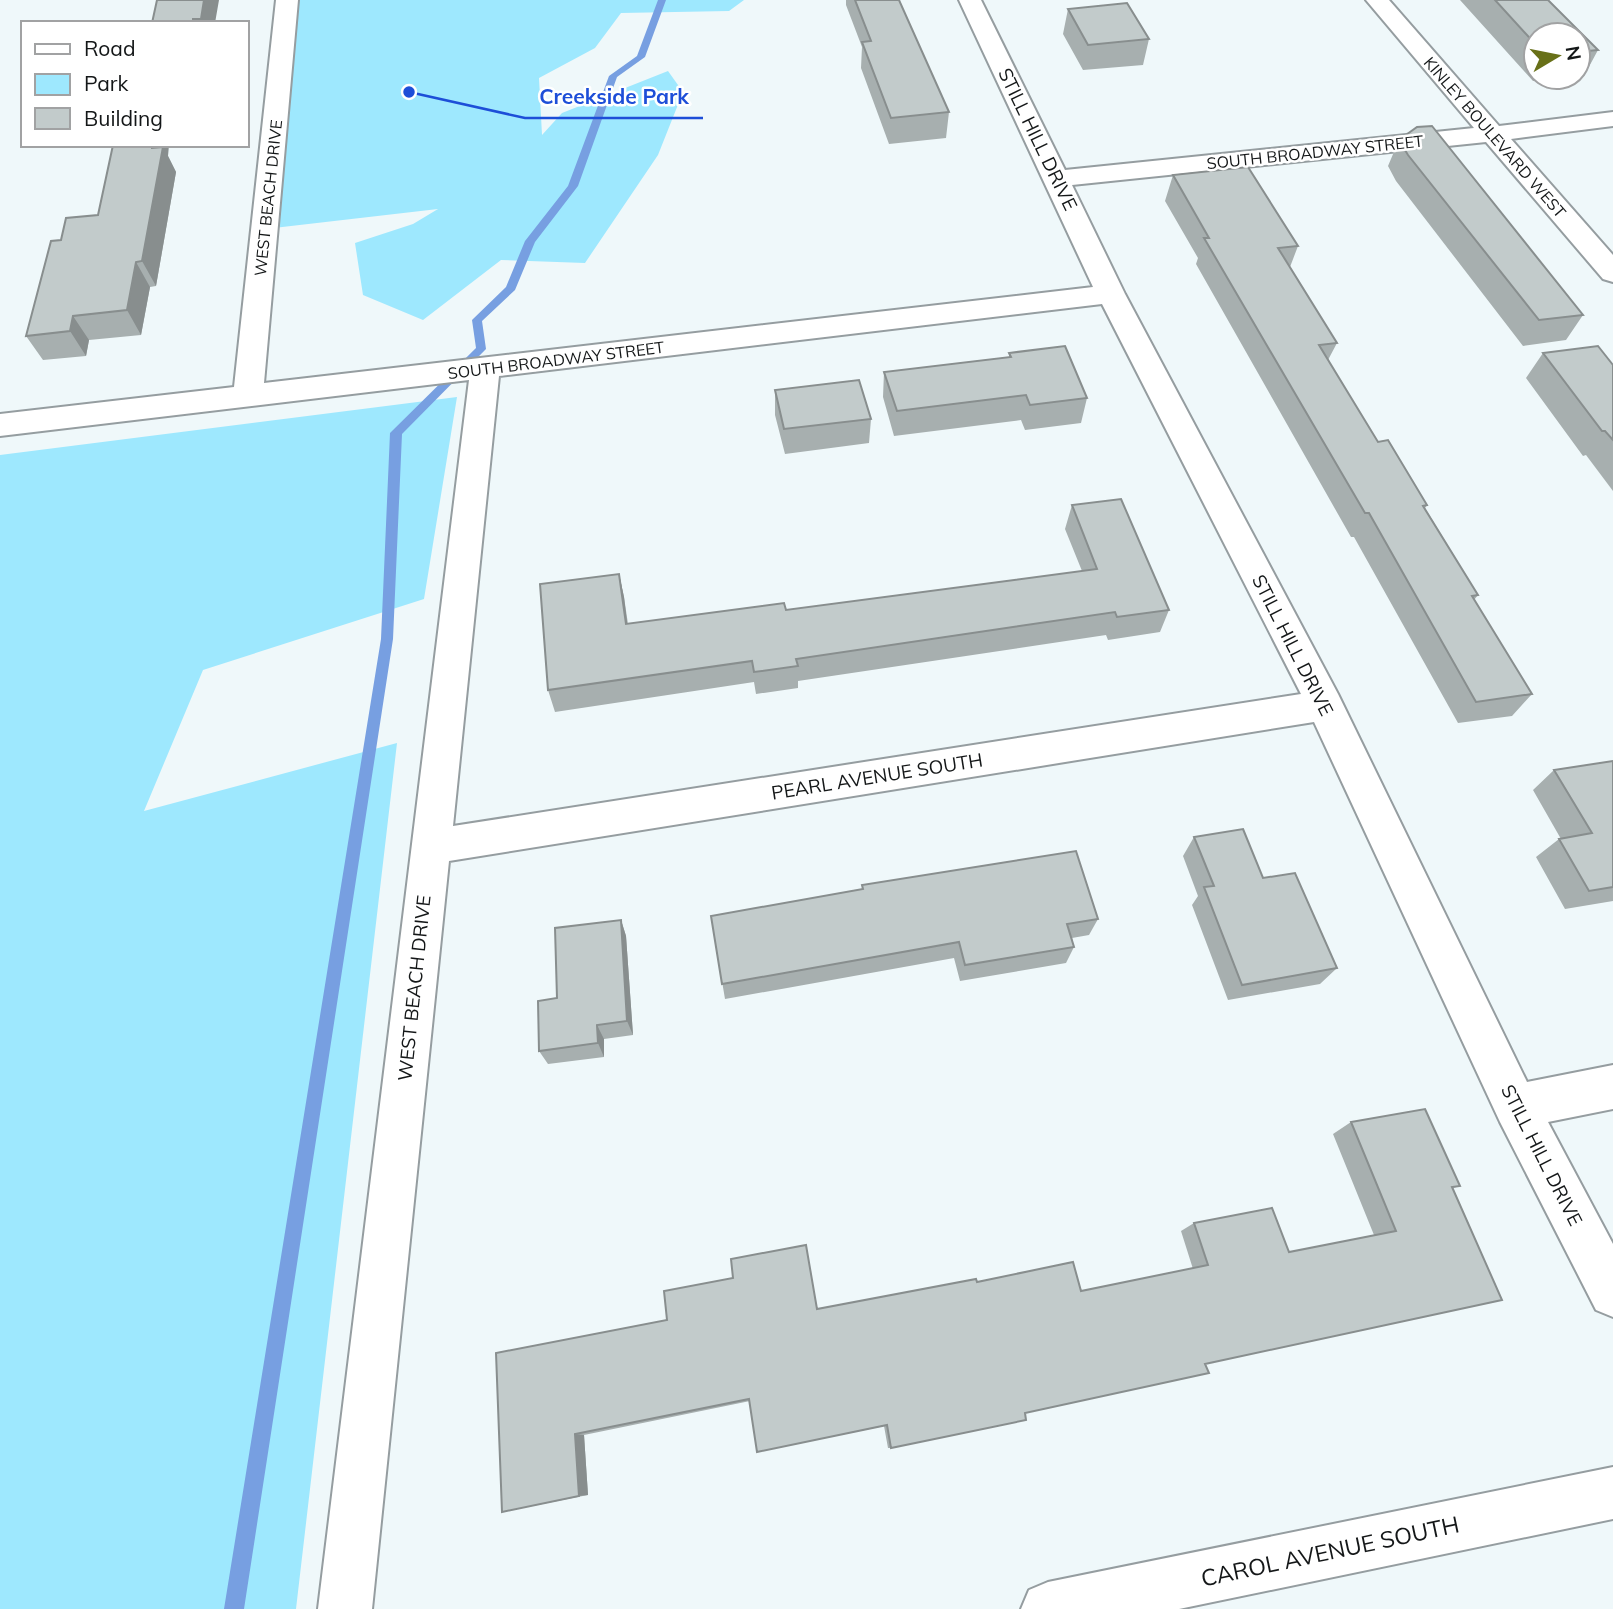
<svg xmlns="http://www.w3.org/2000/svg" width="1613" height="1609" font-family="Mulish,sans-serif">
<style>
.green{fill:#9ee8fe}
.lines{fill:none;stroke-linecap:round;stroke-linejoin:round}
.stream{fill:#779fe1;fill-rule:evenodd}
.minor-casing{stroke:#959da0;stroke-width:4}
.minor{fill:#fff;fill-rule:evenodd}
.wall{fill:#a7afaf}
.shaded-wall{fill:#888e8e}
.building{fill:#c2cbcb;stroke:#888e8e;stroke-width:2}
.labels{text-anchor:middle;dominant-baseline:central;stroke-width:5;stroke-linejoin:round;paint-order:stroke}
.far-street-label{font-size:16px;fill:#141718;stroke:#fff}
.street-label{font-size:19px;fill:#141718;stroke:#fff}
.near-street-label{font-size:23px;fill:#141718;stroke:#fff}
.leader{fill:none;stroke:#1d4ed8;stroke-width:2.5}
.callout-dot{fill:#1d4ed8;stroke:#fff;stroke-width:2.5}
.callout-label{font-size:21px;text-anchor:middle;font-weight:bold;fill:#1d4ed8;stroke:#fff;stroke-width:5;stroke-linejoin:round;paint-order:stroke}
</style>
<rect width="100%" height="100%" fill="#eff8fa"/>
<path class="green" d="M 287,0 L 744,0 L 729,11 L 621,13 L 595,48 L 539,78 L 542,135 L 562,113 L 668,71 L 683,92 L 658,155 L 585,263 L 501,260 L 423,320 L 363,295 L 355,243 L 413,224 L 438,209 L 265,229 Z
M 457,397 L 424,599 L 203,670 L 144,811 L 397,743 L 296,1609 L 0,1609 L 0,455 Z"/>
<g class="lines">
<path class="stream" d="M 658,0 L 666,0 L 645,57 L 617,77 L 578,186 L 535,242 L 515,290 L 482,321 L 486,349 L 402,434 L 393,639 L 244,1609 L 224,1609 L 381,639 L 390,433 L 476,348 L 472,320 L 506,287 L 525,241 L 568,186 L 609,76 L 637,56 Z"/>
<defs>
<path id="minor" d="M 276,0 L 298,0 L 264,383 L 1093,287 L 959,0 L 981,0 L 1065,170 L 1474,128 L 1366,0 L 1389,0 L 1499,126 L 1613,112 L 1613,126 L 1511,139 L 1613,255 L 1613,282 L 1603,279 L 1486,142 L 1072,185 L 1125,294 L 1338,694 L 1527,1082 L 1613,1065 L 1613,1109 L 1548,1122 L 1613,1244 L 1613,1317 L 1596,1310 L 1500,1122 L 1314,722 L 449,861 L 372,1609 L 318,1609 L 469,380 L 0,436 L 0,414 L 234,387 ZM 1102,304 L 1301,694 L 453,826 L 499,376 Z
M 1613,1467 L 1613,1519 L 1179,1609 L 1021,1609 L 1029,1590 L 1048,1582 Z"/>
</defs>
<use href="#minor" class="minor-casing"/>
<use href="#minor" class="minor"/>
</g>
<path class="wall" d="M 157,0 L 215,23 L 152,23 Z
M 846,0 L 899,0 L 949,112 L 946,138 L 889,144 L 861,68 L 862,47 L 846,5 Z
M 1460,0 L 1548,0 L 1598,50 L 1584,76 L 1578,77 L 1578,35 L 1536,35 L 1536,77 L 1575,77 L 1533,81 Z
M 1068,9 L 1149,39 L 1143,65 L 1083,70 L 1063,34 Z
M 1399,140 L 1583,315 L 1566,340 L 1523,346 L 1396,181 L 1388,166 Z
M 168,156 L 176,172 L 156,286 L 150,287 L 141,335 L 89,340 L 86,356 L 43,360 L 26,336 L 61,240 L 98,215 Z
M 1173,175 L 1298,246 L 1290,267 L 1337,343 L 1328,360 L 1378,442 L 1427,505 L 1425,508 L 1478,595 L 1474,600 L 1532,694 L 1512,716 L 1458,723 L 1354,537 L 1351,537 L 1196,264 L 1198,258 L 1165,201 Z
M 1009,353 L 1087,398 L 1081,423 L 1025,430 L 1021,420 L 894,436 L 883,397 L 884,372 L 1009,357 Z
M 1543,353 L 1613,365 L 1613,491 L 1586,455 L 1583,456 L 1526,378 Z
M 775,390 L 871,419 L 869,443 L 785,454 L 775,415 Z
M 1072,505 L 1169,610 L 1160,632 L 1108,640 L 1106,635 L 798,681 L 798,688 L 756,694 L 754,682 L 555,712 L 548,690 L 619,574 L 624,597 L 628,624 L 786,610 L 1082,571 L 1065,529 Z
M 1613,761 L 1613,901 L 1565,909 L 1536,857 L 1559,839 L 1561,839 L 1533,790 L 1554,770 Z
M 1194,837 L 1263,878 L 1337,968 L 1320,984 L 1228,1000 L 1192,905 L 1198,896 L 1183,856 Z
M 862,885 L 1098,919 L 1089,935 L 1072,938 L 1074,947 L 1066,963 L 960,981 L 954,958 L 725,999 L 711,916 L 862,890 Z
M 621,920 L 626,936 L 633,1035 L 604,1039 L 604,1057 L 548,1064 L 539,1051 L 557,998 Z
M 1351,1122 L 1460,1186 L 1453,1188 L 1502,1300 L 1205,1364 L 1025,1413 L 891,1448 L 888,1448 L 884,1426 L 757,1452 L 750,1401 L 584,1435 L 588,1495 L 502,1512 L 496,1353 L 817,1309 L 977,1282 L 1081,1291 L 1193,1269 L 1181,1231 L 1194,1223 L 1289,1252 L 1374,1235 L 1333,1134 Z"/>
<path class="shaded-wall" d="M 204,0 L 219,0 L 215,23 L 203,23 L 201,19 Z
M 152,145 L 169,145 L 168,156 L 176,172 L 156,286 L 142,261 Z
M 136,262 L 150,287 L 141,335 L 127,310 Z
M 73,316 L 89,340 L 86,356 L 70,331 Z
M 619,574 L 624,597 L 630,647 L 626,624 Z
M 621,920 L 626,936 L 633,1035 L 627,1021 Z
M 597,1025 L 604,1039 L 604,1057 L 598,1043 Z
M 575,1434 L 584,1435 L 588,1495 L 579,1496 Z"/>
<path class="building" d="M 157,0 L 204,0 L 201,19 L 193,19 L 193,23 L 152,23 Z
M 855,0 L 899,0 L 949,112 L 891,118 L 862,42 L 871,41 Z
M 1495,0 L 1548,0 L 1598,50 L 1578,52 L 1578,35 L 1536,35 L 1536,45 Z
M 1127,3 L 1149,39 L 1088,45 L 1068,9 Z
M 1432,126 L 1583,315 L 1539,320 L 1408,155 L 1399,140 L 1417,127 Z
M 113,145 L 152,145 L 152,148 L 163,147 L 142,261 L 136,262 L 127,310 L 73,316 L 70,331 L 26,336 L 51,241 L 61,240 L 66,218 L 98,215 Z
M 1248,167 L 1298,246 L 1278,248 L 1337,343 L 1319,345 L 1378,442 L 1388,440 L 1427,505 L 1423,506 L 1478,595 L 1472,596 L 1532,694 L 1476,702 L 1369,513 L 1365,513 L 1204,238 L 1209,238 L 1173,175 Z
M 1065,346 L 1087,398 L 1030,405 L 1026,395 L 897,411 L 884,372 L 1011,357 L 1009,353 Z
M 1598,346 L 1613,365 L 1613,440 L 1605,431 L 1602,431 L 1543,353 Z
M 859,380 L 871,419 L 784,429 L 775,390 Z
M 1121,499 L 1169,610 L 1117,617 L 1115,612 L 796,659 L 798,666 L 754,672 L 752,661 L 548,690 L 540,584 L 619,574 L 626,624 L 784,603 L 786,610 L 1097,569 L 1072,505 Z
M 1613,761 L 1613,887 L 1589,891 L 1559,839 L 1592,833 L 1554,770 Z
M 1243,829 L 1263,878 L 1295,873 L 1337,968 L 1242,985 L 1204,887 L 1214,886 L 1194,837 Z
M 1076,851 L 1098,919 L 1067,924 L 1074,947 L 965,965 L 959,942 L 722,984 L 711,916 L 863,889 L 862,885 Z
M 621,920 L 627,1021 L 597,1025 L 598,1043 L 539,1051 L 538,1001 L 557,998 L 555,928 Z
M 1425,1109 L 1460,1186 L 1452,1187 L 1502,1300 L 1205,1364 L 1209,1373 L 1025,1413 L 1026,1420 L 891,1448 L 887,1425 L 757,1452 L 749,1399 L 575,1434 L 579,1496 L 502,1512 L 496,1353 L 667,1320 L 664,1291 L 733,1278 L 731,1259 L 806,1245 L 817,1309 L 976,1279 L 977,1282 L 1073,1262 L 1081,1291 L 1208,1265 L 1194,1223 L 1272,1208 L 1289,1252 L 1396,1231 L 1351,1122 Z"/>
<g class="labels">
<g class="far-street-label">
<text transform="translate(1495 137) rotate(49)">KINLEY BOULEVARD WEST</text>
<text transform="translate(1315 152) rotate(-6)">SOUTH BROADWAY STREET</text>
<text transform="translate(268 198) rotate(-84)">WEST BEACH DRIVE</text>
<text transform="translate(556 360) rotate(-7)">SOUTH BROADWAY STREET</text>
</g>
<g class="street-label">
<text transform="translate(1038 139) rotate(64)">STILL HILL DRIVE</text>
<text transform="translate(1293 645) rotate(63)">STILL HILL DRIVE</text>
<text transform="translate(877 776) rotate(-9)">PEARL AVENUE SOUTH</text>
<text transform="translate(414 988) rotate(-84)">WEST BEACH DRIVE</text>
<text transform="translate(1542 1155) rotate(63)">STILL HILL DRIVE</text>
</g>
<g class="near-street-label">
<text transform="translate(1330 1551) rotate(-12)">CAROL AVENUE SOUTH</text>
</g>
</g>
<path class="leader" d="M409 92L525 118H703"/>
<circle class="callout-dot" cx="409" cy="92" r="7"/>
<g class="callout-label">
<text x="614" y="104">Creekside Park</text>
</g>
<rect x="21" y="21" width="228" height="126" fill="#ffffff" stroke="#a1a2a3" stroke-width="2"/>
<rect x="35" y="44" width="35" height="10" fill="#ffffff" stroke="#a1a2a3" stroke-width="2"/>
<text x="84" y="56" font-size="21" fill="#141718">Road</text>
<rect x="35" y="74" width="35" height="21" fill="#9ee8fe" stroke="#a1a2a3" stroke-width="2"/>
<text x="84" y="91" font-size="21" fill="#141718">Park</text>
<rect x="35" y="108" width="35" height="21" fill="#c2cbcb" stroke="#a1a2a3" stroke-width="2"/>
<text x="84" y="126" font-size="21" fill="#141718">Building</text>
<g transform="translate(1557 56) rotate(80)"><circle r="33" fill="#ffffff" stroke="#a1a2a3" stroke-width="2"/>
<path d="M0-5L12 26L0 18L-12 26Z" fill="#687018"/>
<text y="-10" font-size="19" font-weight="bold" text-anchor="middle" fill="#141718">N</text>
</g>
</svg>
